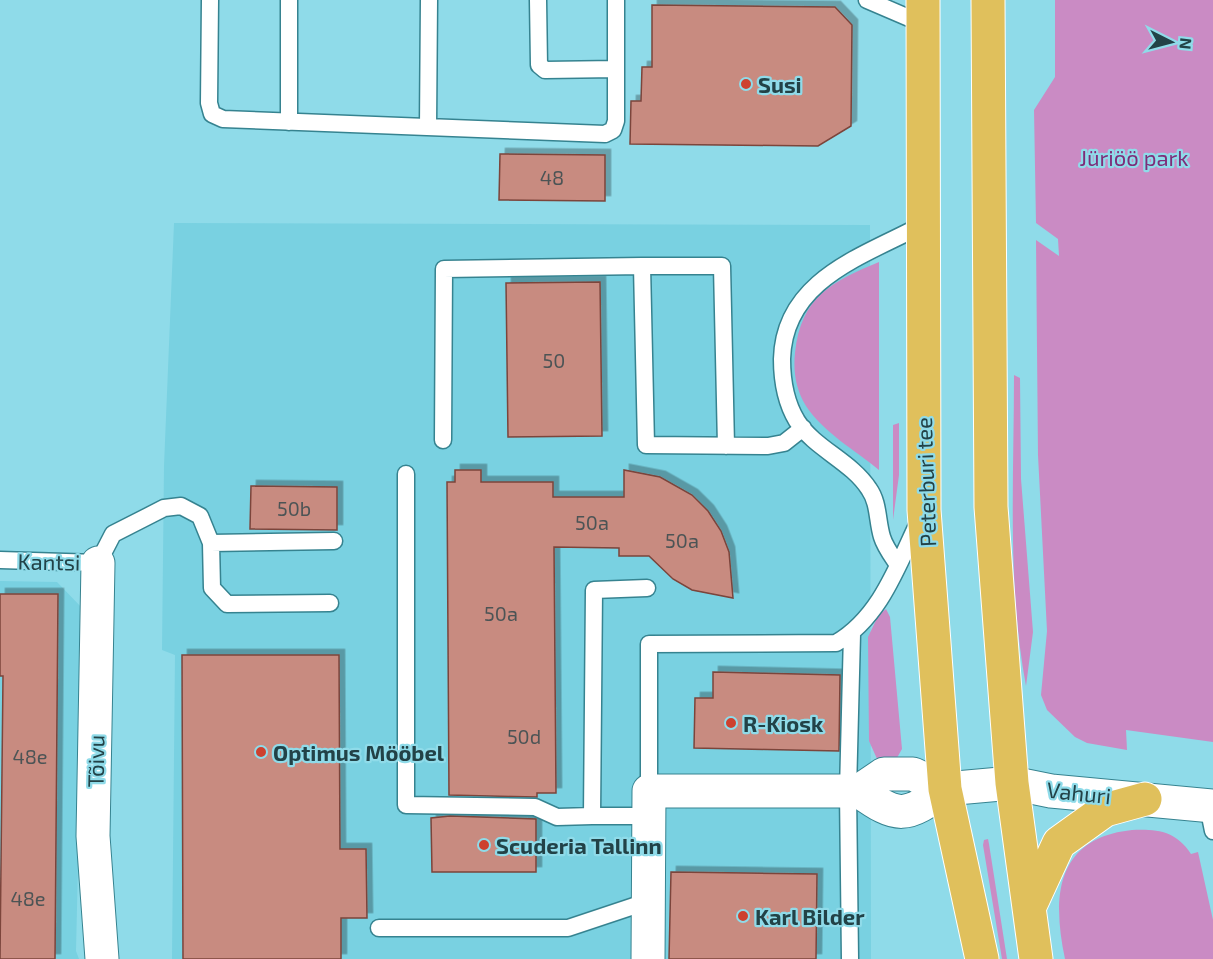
<svg xmlns="http://www.w3.org/2000/svg" width="1213" height="959" font-family="'Exo 2',sans-serif">
<style>
.built{fill:#79d1e1}
.green{fill:#ca8bc4}
.building{fill:#c88b80;stroke:#7b443b;stroke-width:1.5;filter:url(#shadow)}
.lines{fill:none;stroke-linecap:round;stroke-linejoin:round}
.service-casing{stroke:#368390;stroke-width:19}
.minor-casing{stroke:#368390;stroke-width:35}
.trunk-casing{stroke:#fff;stroke-width:35}
.service{stroke:#fff;stroke-width:16}
.minor{stroke:#fff;stroke-width:33}
.trunk{stroke:#e0c05c;stroke-width:33}
.poi-dot{fill:#cd412f;stroke:#8fdbe9;stroke-width:2}
.labels{text-anchor:middle;dominant-baseline:central;stroke-width:4.5;stroke-linejoin:round;paint-order:stroke}
.number-label{font-size:20px;fill:#4c5455}
.poi-label{font-size:22px;font-weight:bold;fill:#224247;stroke:#8fdbe9;text-anchor:start}
.park-label{font-size:22px;fill:#7e2d79;stroke:#8fdbe9}
.street-label{font-size:22px;fill:#224247;stroke:#8fdbe9}
</style>
<defs>
<filter id="shadow"><feDropShadow dx="5.5" dy="-5.5" stdDeviation="0" flood-color="#0004"/></filter>
</defs>
<rect width="100%" height="100%" fill="#8fdbe9"/>
<path class="built" d="M 174,223 L 870,225 L 871,959 L 172,959 L 175,655 L 162,650 L 164,466 Z
M 0,581 L 57,582 L 84,610 L 76,951 L 79,959 L 0,959 Z"/>
<path class="green" d="M 1055,0 L 1213,0 L 1213,742 L 1126,730 L 1127,750 L 1087,743 L 1075,737 L 1047,710 L 1041,695 L 1047,631 L 1038,455 L 1036,240 L 1059,256 L 1058,239 L 1036,223 L 1034,110 L 1055,77 Z
M 879,262 L 879,470 C 855,450 824,433 806,406 C 796,390 793,372 795,353 C 801,297 831,282 879,262 Z
M 1014,375 L 1020,378 L 1021,479 L 1033,632 L 1026,686 C 1007,585 1014,478 1014,375 Z
M 899,423 L 899,475 L 893,520 L 893,425 Z
M 886,609 L 890,617 L 902,749 L 894,763 L 878,761 L 869,741 L 868,637 L 878,616 Z
M 1132,830 C 1158,829 1176,831 1191,854 L 1198,852 L 1213,920 L 1213,959 L 1065,959 C 1052,898 1055,838 1132,830 Z
M 988,839 L 989,844 L 1007,959 L 1002,959 L 983,845 L 984,840 Z"/>
<path class="building" d="M 652,5 L 835,7 L 852,25 L 851,126 L 818,146 L 630,144 L 631,101 L 641,101 L 642,67 L 652,67 Z
M 500,154 L 605,155 L 605,201 L 499,200 Z
M 600,282 L 602,436 L 508,437 L 506,283 Z
M 455,470 L 481,470 L 481,482 L 553,482 L 553,497 L 624,497 L 624,470 L 660,477 L 692,495 L 708,511 L 721,531 L 729,552 L 733,598 L 692,590 L 673,579 L 649,556 L 619,556 L 619,548 L 554,547 L 556,793 L 537,793 L 537,797 L 449,795 L 447,482 L 455,482 Z
M 251,486 L 337,487 L 337,530 L 250,529 Z
M 0,594 L 58,594 L 55,959 L 0,959 L 3,676 L 0,676 Z
M 182,655 L 339,655 L 340,849 L 366,849 L 367,918 L 341,918 L 341,959 L 183,959 Z
M 713,672 L 840,675 L 839,751 L 694,748 L 695,698 L 713,698 Z
M 450,816 L 536,819 L 536,872 L 432,872 L 431,818 Z
M 671,872 L 817,874 L 816,959 L 669,959 Z"/>
<g class="lines">
<defs>
<path id="service" d="M 210,0 L 209,103 L 212,114 L 223,119 L 605,134 L 613,130 L 616,121 L 616,0
M 289,0 L 289,122
M 538,0 L 539,65 L 545,70 L 616,69
M 867,0 L 923,24
M 428,127 L 429,0
M 642,266 L 722,266 L 726,446
M 443,440 L 444,269 L 642,266 L 646,445 L 768,446 L 784,443 L 803,428
M 406,474 L 406,805 L 535,807 L 557,817 L 592,816
M 211,543 L 334,541
M 0,560 L 98,563 L 113,534 L 164,508 L 181,506 L 200,516 L 211,543 L 212,588 L 227,604 L 330,603
M 898,565 C 892,556 885,547 882,537 C 877,521 879,503 869,489 C 851,461 815,449 797,421 C 786,403 782,380 782,359 C 784,279 864,256 924,224
M 647,588 L 594,590 L 592,816 L 649,816
M 649,791 L 649,644 L 836,643 C 881,617 898,564 920,519
M 1208,806 L 1213,831
M 379,928 L 568,928 L 649,901
M 850,959 L 848,791 L 852,634"/>
<path id="minor" d="M 98,563 L 93,836 L 102,959
M 859,791 C 898,819 906,818 945,789
M 648,959 L 649,791 L 859,791 L 884,774 L 913,774 L 945,789 L 1012,783 L 1051,791 L 1213,806"/>
<path id="trunk" d="M 923,0 L 924,510 L 945,789 L 982,959
M 988,0 L 991,507 L 1012,783 L 1036,959
M 1029,908 L 1059,843 L 1105,810 L 1145,799"/>
</defs>
<use href="#service" class="service-casing"/>
<use href="#minor" class="minor-casing"/>
<use href="#trunk" class="trunk-casing"/>
<use href="#service" class="service"/>
<use href="#minor" class="minor"/>
<use href="#trunk" class="trunk"/>
</g>
<g class="poi-dot">
<circle cx="746" cy="84" r="6"/>
<circle cx="731" cy="723" r="6"/>
<circle cx="261" cy="752" r="6"/>
<circle cx="484" cy="845" r="6"/>
<circle cx="743" cy="916" r="6"/>
</g>
<g class="labels">
<g class="number-label">
<text x="552" y="177">48</text>
<text x="554" y="360">50</text>
<text x="294" y="508">50b</text>
<text x="592" y="522">50a</text>
<text x="682" y="540">50a</text>
<text x="501" y="613">50a</text>
<text x="524" y="736">50d</text>
<text x="30" y="756">48e</text>
<text x="28" y="898">48e</text>
</g>
<g class="poi-label">
<text x="758" y="84">Susi</text>
<text x="743" y="723">R-Kiosk</text>
<text x="273" y="752">Optimus Mööbel</text>
<text x="496" y="845">Scuderia Tallinn</text>
<text x="755" y="916">Karl Bilder</text>
</g>
<g class="park-label">
<text x="1134" y="157">Jüriöö park</text>
</g>
<g class="street-label">
<text transform="translate(925 482) rotate(-92)">Peterburi tee</text>
<text transform="translate(49 561) rotate(1)">Kantsi</text>
<text transform="translate(95 761) rotate(-89)">Tõivu</text>
<text transform="translate(1079 792) rotate(6)">Vahuri</text>
</g>
</g>
<g transform="translate(1171 42) rotate(96)" stroke="#8fdbe9" stroke-width="4.5" paint-order="stroke">
<path d="M0-4.5L10 22L0 15L-10 22Z" fill="#224247"/>
<text y="-9" font-size="16" font-weight="bold" text-anchor="middle" fill="#224247">N</text>
</g>
</svg>
